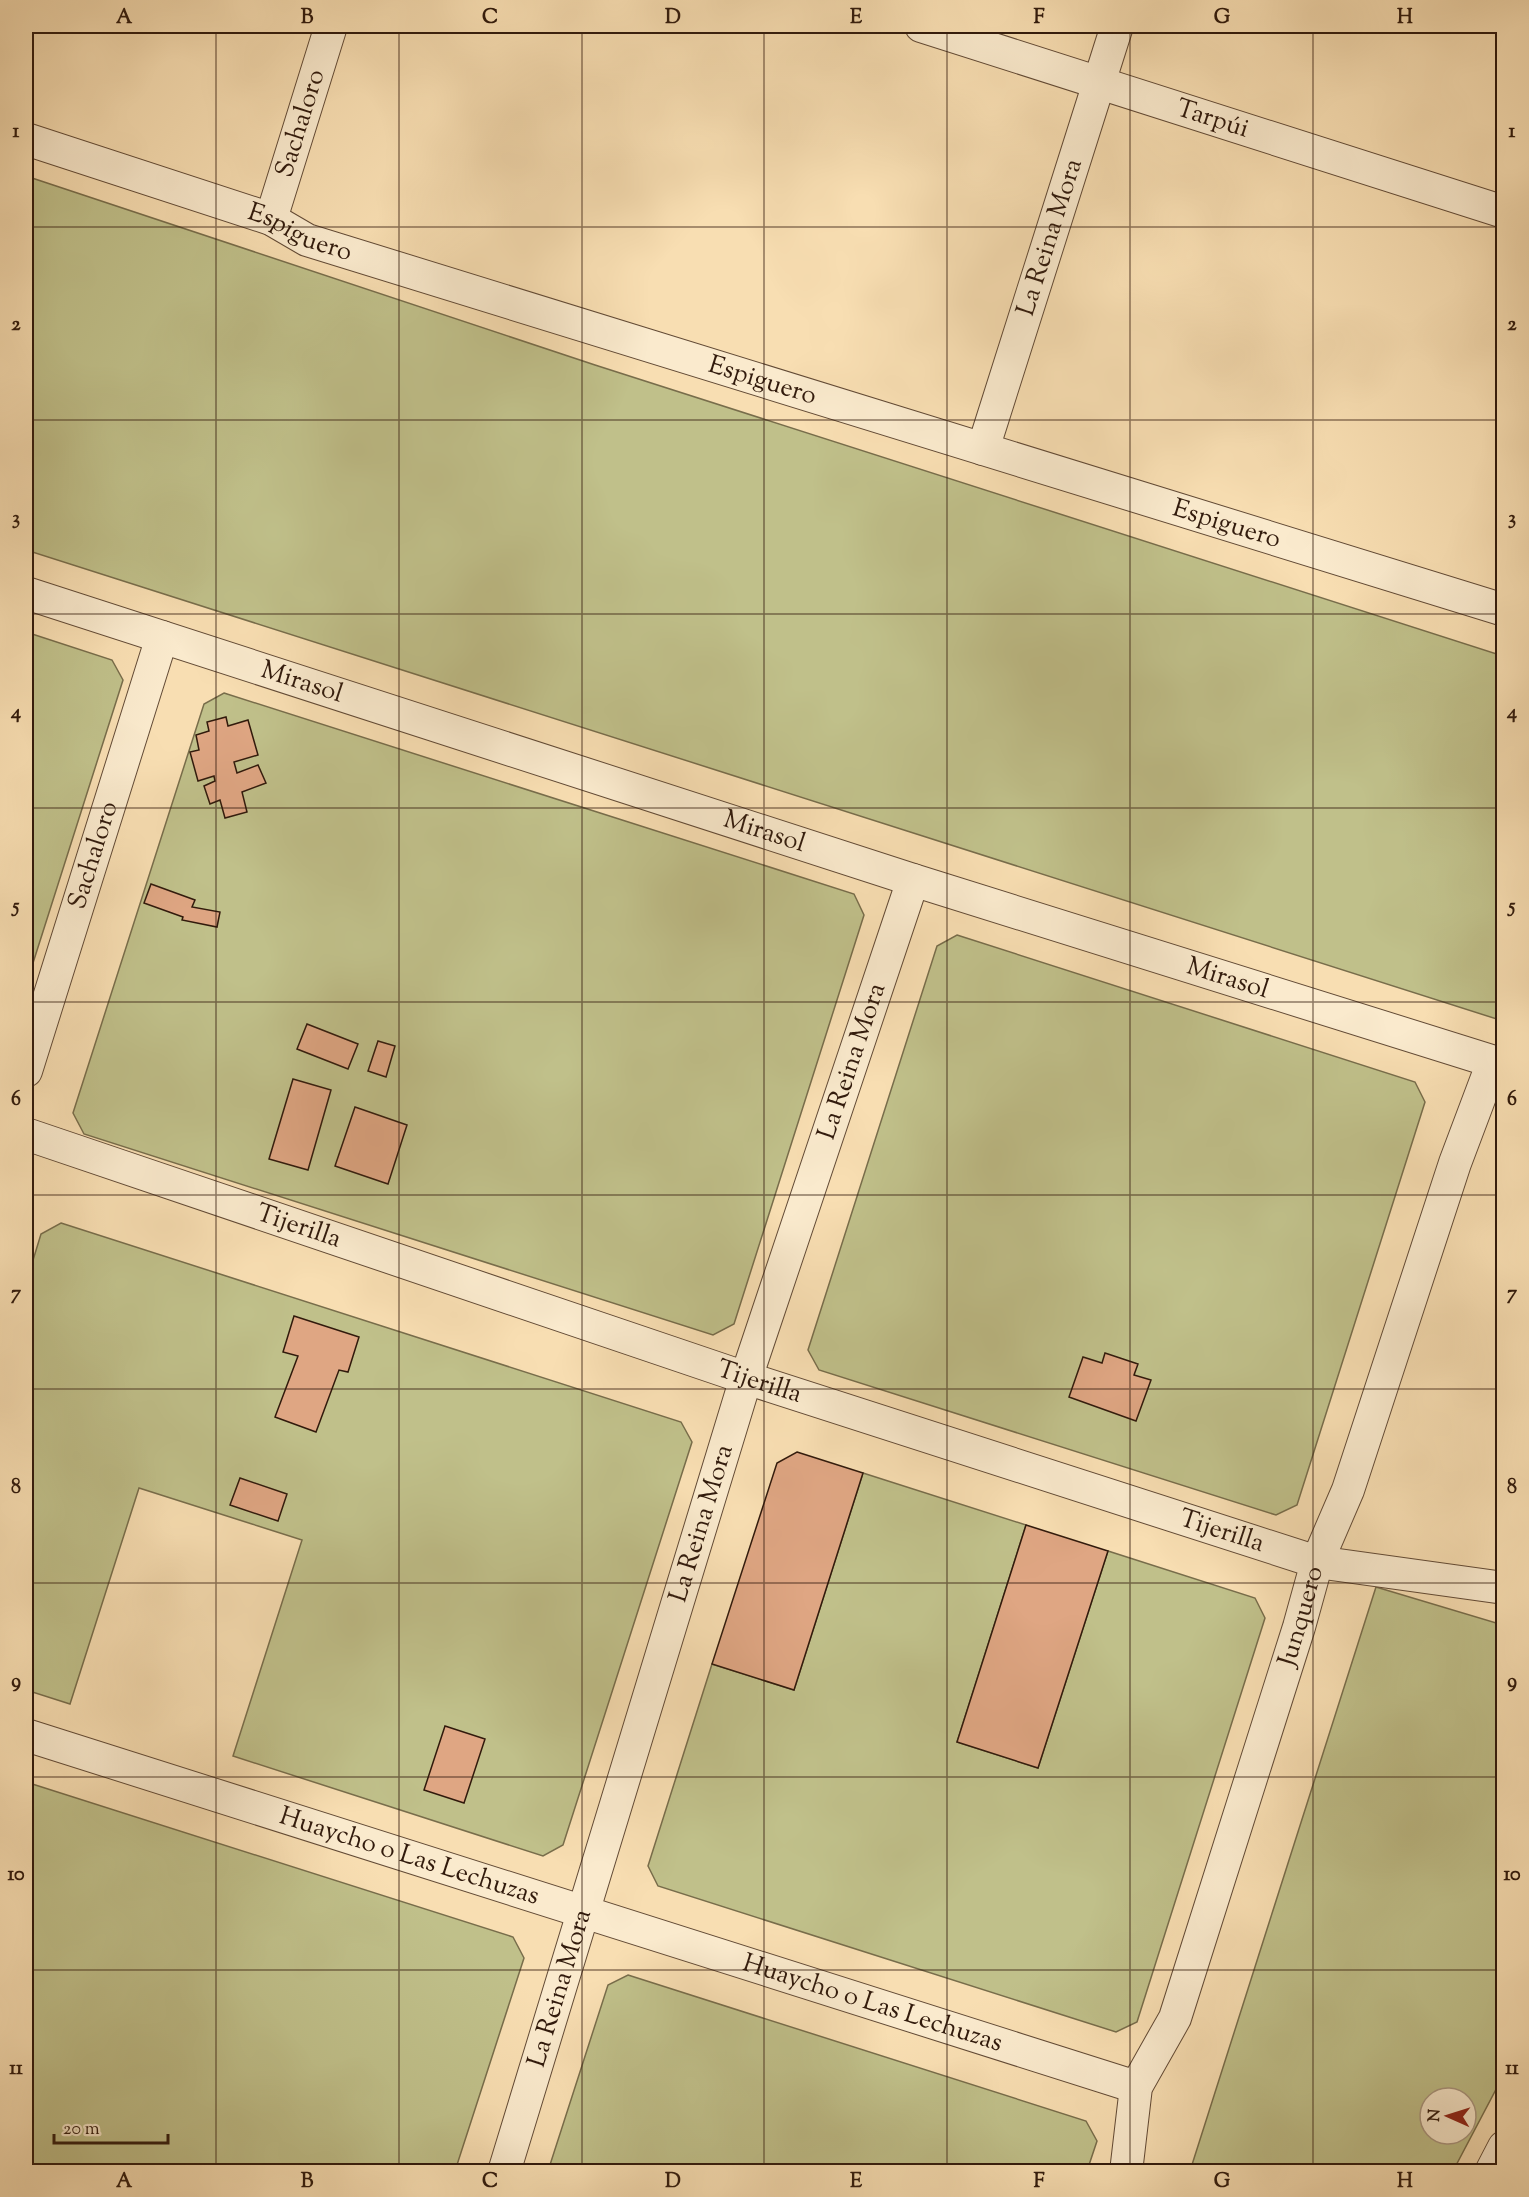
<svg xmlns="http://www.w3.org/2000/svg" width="1529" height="2197" font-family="'Sorts Mill Goudy',serif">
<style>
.green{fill:#c0c08a;stroke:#786d4b;stroke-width:1.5;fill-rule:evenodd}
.building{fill:#dfa683;stroke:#311a0c;stroke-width:1.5}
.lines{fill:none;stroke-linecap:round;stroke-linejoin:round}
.street-casing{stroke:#634b36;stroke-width:34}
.street{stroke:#faeacd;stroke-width:32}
.grid{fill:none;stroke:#311a0c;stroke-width:1.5;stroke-opacity:0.55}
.labels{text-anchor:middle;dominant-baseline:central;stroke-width:6;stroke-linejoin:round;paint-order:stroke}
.street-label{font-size:26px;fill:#311a0c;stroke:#faeacd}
.neatline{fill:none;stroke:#311a0c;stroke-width:2}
.grid-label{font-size:20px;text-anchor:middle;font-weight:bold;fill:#311a0c}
</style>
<rect width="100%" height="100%" fill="#f8deb2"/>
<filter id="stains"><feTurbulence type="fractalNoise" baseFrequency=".00333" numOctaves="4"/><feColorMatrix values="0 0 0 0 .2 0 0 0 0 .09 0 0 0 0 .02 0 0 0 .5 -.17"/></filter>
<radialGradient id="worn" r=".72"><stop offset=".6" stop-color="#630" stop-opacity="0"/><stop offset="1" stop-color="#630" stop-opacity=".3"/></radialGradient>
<path class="green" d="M 26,176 L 595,365 L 1503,656 L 1503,1021 L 26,550 Z
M 26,632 L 112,660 L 123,680 L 26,985 Z
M 224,693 L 854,894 L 864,915 L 734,1324 L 713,1335 L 84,1134 L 73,1113 L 204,704 Z
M 957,935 L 1415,1082 L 1425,1102 L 1297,1505 L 1276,1515 L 819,1370 L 808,1350 L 937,946 Z
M 61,1223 L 681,1422 L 692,1442 L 563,1845 L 543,1856 L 233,1756 L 302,1540 L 139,1488 L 70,1704 L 26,1690 L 26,1283 L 41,1234 Z
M 863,1473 L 1026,1525 L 957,1742 L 1038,1768 L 1108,1551 L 1255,1598 L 1265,1618 L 1137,2022 L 1116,2032 L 658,1886 L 648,1866 L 712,1664 L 794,1690 Z
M 1376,1587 L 1503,1625 L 1503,2076 L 1453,2171 L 1190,2171 ZM 1430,2098 L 1466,2098 L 1466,2134 L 1430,2134 Z
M 26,1782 L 513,1937 L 524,1958 L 455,2171 L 26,2171 Z
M 628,1975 L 1086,2121 L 1097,2141 L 1087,2171 L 548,2171 L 608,1985 Z"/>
<path class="building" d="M 226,717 L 228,726 L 248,720 L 258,755 L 234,762 L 237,773 L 258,765 L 266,783 L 242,792 L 247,812 L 225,818 L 220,800 L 210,804 L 204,786 L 215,781 L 214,776 L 198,781 L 190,752 L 199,750 L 196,735 L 209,731 L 207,722 Z
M 151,884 L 195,900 L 192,907 L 220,912 L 217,927 L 182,920 L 183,917 L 144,903 Z
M 307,1024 L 358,1044 L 348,1069 L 297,1049 Z
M 378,1041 L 395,1046 L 386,1077 L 368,1071 Z
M 293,1079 L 331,1090 L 308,1170 L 269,1159 Z
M 355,1107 L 407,1125 L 388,1184 L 335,1166 Z
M 294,1316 L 359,1337 L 348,1372 L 339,1370 L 316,1432 L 275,1417 L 298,1356 L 283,1352 Z
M 1105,1353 L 1138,1364 L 1134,1375 L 1151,1380 L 1136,1421 L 1069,1397 L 1083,1357 L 1102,1363 Z
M 797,1452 L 863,1473 L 794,1690 L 712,1664 L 777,1463 Z
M 240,1478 L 287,1494 L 278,1521 L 230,1505 Z
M 1026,1525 L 1108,1551 L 1038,1768 L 957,1742 Z
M 445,1726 L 485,1739 L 464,1803 L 424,1790 Z"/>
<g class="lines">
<defs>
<g id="street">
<path id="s1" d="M 921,26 L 1504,212"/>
<path id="s2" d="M 26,139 L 271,219 L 307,240 L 1504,610"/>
<path id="s3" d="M 271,219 L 331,26"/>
<path id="s4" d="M 983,449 L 1117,26"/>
<path id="s5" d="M 26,593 L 913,880 L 1504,1065"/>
<path id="s6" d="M 26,1071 L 162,637"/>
<path id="s7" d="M 26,1134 L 746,1378 L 1317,1562 L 1504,1588"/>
<path id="s8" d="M 26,1735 L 1136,2087"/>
<path id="s9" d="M 504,2172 L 746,1378 L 913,880"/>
<path id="s10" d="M 1126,2172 L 1136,2087 L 1175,2018 L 1299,1627 L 1317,1562 L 1348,1490 L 1455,1163 L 1493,1062"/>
<path d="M 1491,2172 L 1504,2147"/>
</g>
</defs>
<use href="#street" class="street-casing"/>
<use href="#street" class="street"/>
</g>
<path class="grid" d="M 216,26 L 216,2172M 399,26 L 399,2172M 582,26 L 582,2172M 764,26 L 764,2172M 947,26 L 947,2172M 1130,26 L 1130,2172M 1313,26 L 1313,2172M 26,227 L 1504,227M 26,420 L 1504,420M 26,614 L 1504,614M 26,808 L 1504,808M 26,1002 L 1504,1002M 26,1195 L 1504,1195M 26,1389 L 1504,1389M 26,1583 L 1504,1583M 26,1777 L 1504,1777M 26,1970 L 1504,1970"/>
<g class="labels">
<g class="street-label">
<text stroke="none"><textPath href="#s1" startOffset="306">Tarpúi</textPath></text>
<text stroke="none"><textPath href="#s3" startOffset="100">Sachaloro</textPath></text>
<text stroke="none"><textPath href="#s2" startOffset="290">Espiguero</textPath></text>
<text stroke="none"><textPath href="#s4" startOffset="222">La Reina Mora</textPath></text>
<text stroke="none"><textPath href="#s2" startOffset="776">Espiguero</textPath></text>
<text stroke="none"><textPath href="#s2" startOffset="1262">Espiguero</textPath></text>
<text stroke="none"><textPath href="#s5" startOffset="290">Mirasol</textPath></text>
<text stroke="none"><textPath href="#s5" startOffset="776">Mirasol</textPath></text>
<text stroke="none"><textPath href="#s6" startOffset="226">Sachaloro</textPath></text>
<text stroke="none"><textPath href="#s5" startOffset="1262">Mirasol</textPath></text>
<text stroke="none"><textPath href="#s9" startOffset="1164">La Reina Mora</textPath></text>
<text stroke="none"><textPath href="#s7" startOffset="288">Tijerilla</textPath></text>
<text stroke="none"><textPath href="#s7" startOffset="774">Tijerilla</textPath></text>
<text stroke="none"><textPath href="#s9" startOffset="678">La Reina Mora</textPath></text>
<text stroke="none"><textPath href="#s7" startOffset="1260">Tijerilla</textPath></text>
<text stroke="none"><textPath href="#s10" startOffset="586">Junquero</textPath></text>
<text stroke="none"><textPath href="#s8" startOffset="402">Huaycho o Las Lechuzas</textPath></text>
<text stroke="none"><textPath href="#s9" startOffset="192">La Reina Mora</textPath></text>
<text stroke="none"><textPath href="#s8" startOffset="888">Huaycho o Las Lechuzas</textPath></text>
</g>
</g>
<rect width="1529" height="2197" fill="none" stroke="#f8deb2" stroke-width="66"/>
<g transform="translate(1448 2116) rotate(273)"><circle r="28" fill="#faeacd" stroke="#aa9780" stroke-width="1.5"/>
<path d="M0-4.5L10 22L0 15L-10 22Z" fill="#8f2418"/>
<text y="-9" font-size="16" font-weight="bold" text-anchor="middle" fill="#311a0c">N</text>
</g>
<path d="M54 2134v9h114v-9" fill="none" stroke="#311a0c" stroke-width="3"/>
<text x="63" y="2134" font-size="18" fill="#311a0c" stroke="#faeacd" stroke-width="4.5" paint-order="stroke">20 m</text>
<rect x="33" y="33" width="1463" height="2131" class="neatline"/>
<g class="grid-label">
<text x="124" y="23">A</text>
<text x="307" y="23">B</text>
<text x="490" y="23">C</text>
<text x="673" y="23">D</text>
<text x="856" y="23">E</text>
<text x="1039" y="23">F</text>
<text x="1222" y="23">G</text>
<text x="1405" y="23">H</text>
<text x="16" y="137">1</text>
<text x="1512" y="137">1</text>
<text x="16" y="330">2</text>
<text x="1512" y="330">2</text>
<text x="16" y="524">3</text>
<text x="1512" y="524">3</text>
<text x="16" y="718">4</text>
<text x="1512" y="718">4</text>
<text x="16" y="912">5</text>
<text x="1512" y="912">5</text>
<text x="16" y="1105">6</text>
<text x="1512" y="1105">6</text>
<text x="16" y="1299">7</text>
<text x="1512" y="1299">7</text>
<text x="16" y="1493">8</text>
<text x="1512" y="1493">8</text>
<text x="16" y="1687">9</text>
<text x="1512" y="1687">9</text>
<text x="16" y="1880">10</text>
<text x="1512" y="1880">10</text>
<text x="16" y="2074">11</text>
<text x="1512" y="2074">11</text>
<text x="124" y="2187">A</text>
<text x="307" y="2187">B</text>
<text x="490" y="2187">C</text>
<text x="673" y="2187">D</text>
<text x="856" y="2187">E</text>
<text x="1039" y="2187">F</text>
<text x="1222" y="2187">G</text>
<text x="1405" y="2187">H</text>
</g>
<rect width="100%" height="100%" filter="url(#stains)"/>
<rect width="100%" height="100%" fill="url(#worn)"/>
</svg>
